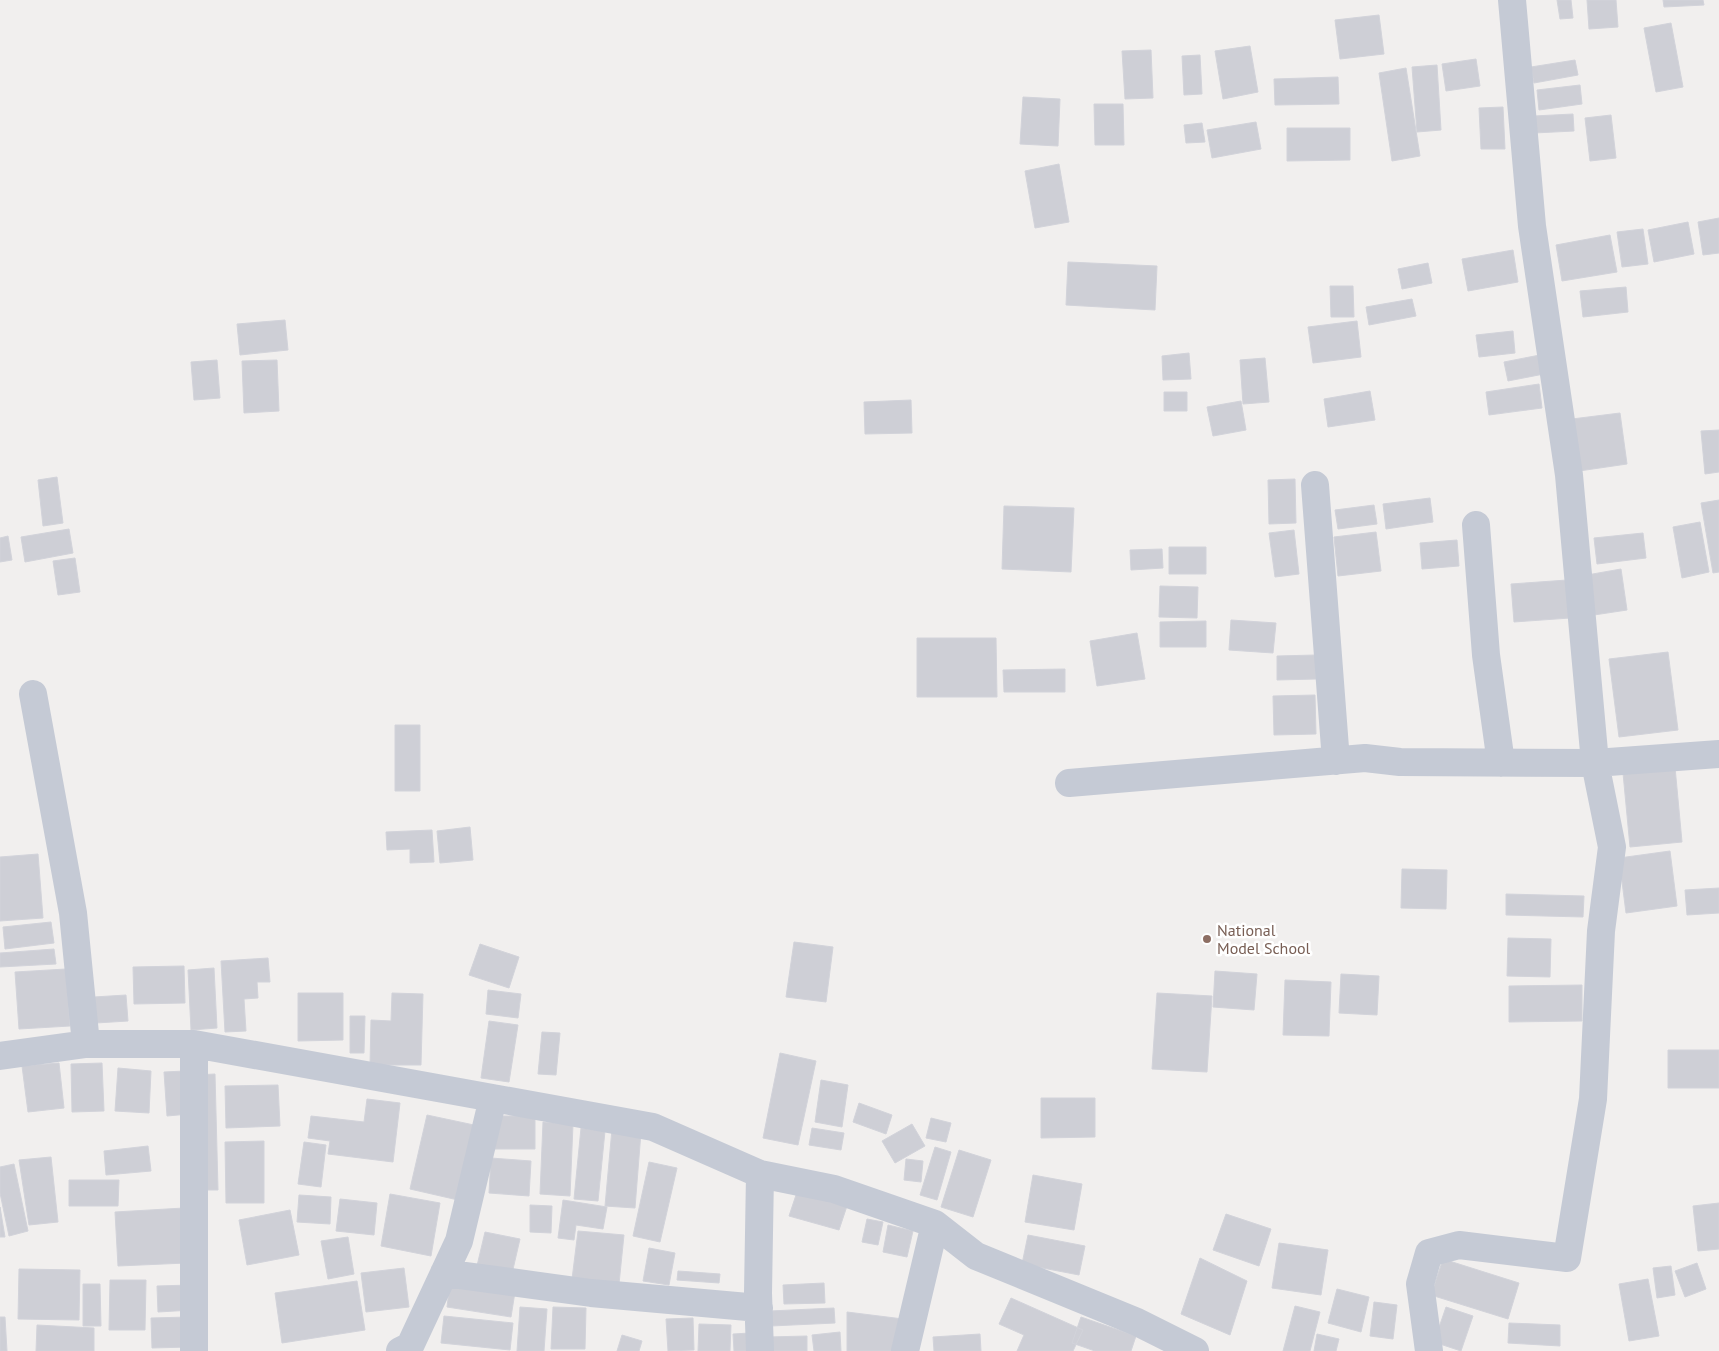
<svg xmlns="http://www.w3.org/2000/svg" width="1719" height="1351" font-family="'PT Sans',sans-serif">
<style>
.building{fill:#cecfd6;stroke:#d2d3da}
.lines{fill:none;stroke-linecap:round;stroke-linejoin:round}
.minor{stroke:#c5cad5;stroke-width:28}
.education-dot{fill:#8d6e63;stroke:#fff;stroke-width:2}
.labels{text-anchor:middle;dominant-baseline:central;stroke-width:5;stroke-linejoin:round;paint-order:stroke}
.education-label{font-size:16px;fill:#785e54;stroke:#fff;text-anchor:start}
</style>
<rect width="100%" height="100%" fill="#f1efee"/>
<path class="building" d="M 1557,0 L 1571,0 L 1573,18 L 1560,19 Z
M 1587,0 L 1616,0 L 1618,27 L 1589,29 Z
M 1663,0 L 1703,0 L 1704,5 L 1664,7 Z
M 1379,15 L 1384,54 L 1340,59 L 1335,20 Z
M 1671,23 L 1683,87 L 1656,92 L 1644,28 Z
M 1250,46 L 1258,92 L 1223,99 L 1215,51 Z
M 1151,50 L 1153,98 L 1125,99 L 1122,51 Z
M 1200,55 L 1202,94 L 1184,95 L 1182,56 Z
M 1476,59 L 1480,86 L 1446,91 L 1442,64 Z
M 1575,60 L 1578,75 L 1534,83 L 1531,67 Z
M 1437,65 L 1441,130 L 1417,132 L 1412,67 Z
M 1406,68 L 1420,156 L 1392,161 L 1379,73 Z
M 1338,77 L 1339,104 L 1275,105 L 1274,79 Z
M 1580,85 L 1582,104 L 1539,110 L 1537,90 Z
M 1023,97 L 1060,99 L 1058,146 L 1020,144 Z
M 1094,104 L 1123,104 L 1124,145 L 1095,145 Z
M 1503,107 L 1505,149 L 1481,149 L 1479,108 Z
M 1573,114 L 1574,131 L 1534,133 L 1534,116 Z
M 1611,115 L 1616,158 L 1590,161 L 1585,118 Z
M 1256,122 L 1261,149 L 1212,158 L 1207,130 Z
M 1202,123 L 1205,142 L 1186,143 L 1184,125 Z
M 1287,128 L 1350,128 L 1350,160 L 1287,161 Z
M 1059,164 L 1069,222 L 1035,228 L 1025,171 Z
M 1719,218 L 1719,253 L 1703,255 L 1698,222 Z
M 1688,222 L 1694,254 L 1654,262 L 1648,230 Z
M 1643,229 L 1648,264 L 1622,267 L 1617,232 Z
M 1610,235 L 1617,272 L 1562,281 L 1556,245 Z
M 1513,250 L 1518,282 L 1468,291 L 1462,259 Z
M 1068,262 L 1157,266 L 1155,310 L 1066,305 Z
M 1428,263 L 1432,283 L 1402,289 L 1398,269 Z
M 1330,286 L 1353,286 L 1354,317 L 1331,317 Z
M 1626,287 L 1628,312 L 1583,317 L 1580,291 Z
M 1412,299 L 1416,316 L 1369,325 L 1366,307 Z
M 285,320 L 288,350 L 240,355 L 237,324 Z
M 1357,321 L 1361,357 L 1313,363 L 1308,327 Z
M 1513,331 L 1515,353 L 1479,357 L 1476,335 Z
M 1189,353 L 1191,379 L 1163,380 L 1162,356 Z
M 1545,354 L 1549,373 L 1508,381 L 1504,362 Z
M 1265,358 L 1269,402 L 1243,404 L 1240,360 Z
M 217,360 L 220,398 L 194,400 L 191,362 Z
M 277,360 L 279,411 L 244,413 L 242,361 Z
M 1539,384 L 1542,408 L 1489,415 L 1486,392 Z
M 1370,391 L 1375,420 L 1328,427 L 1324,399 Z
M 1164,392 L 1187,392 L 1187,411 L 1164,411 Z
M 911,400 L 912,433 L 865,434 L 864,402 Z
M 1241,401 L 1246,430 L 1213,436 L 1207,407 Z
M 1620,413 L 1627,464 L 1579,471 L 1572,419 Z
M 1719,430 L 1719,472 L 1705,474 L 1701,431 Z
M 57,477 L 63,523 L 43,526 L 38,480 Z
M 1295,479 L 1296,523 L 1269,524 L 1268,480 Z
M 1430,498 L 1433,522 L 1386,529 L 1383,504 Z
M 1719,500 L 1719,572 L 1713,573 L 1701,503 Z
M 1374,505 L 1377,524 L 1338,529 L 1335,510 Z
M 1004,506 L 1074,508 L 1071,572 L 1002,569 Z
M 1700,522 L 1709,572 L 1682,578 L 1673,527 Z
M 69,529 L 73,553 L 25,562 L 21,537 Z
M 1294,530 L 1299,574 L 1275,577 L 1269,533 Z
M 1376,532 L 1381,571 L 1338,576 L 1334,537 Z
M 1643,533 L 1646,558 L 1597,564 L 1594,538 Z
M 8,536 L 12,560 L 0,562 L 0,538 Z
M 1457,540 L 1459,566 L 1422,569 L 1420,543 Z
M 1169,547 L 1206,547 L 1206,574 L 1169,574 Z
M 1162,549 L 1163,568 L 1131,570 L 1130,550 Z
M 75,558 L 80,592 L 58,595 L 53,561 Z
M 1621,569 L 1627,610 L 1594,615 L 1587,575 Z
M 1567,580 L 1570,618 L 1514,622 L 1511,584 Z
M 1160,586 L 1198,587 L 1197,618 L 1159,617 Z
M 1231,620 L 1276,623 L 1273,653 L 1229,650 Z
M 1206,621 L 1206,647 L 1160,647 L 1160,622 Z
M 1137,633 L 1145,679 L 1097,686 L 1090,641 Z
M 917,638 L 996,638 L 997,697 L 917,697 Z
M 1668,652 L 1678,730 L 1619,737 L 1609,659 Z
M 1316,655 L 1316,679 L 1277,680 L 1277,656 Z
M 1065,669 L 1065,692 L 1004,692 L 1003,670 Z
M 1315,695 L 1316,734 L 1274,735 L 1273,696 Z
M 395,725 L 420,725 L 420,791 L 395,791 Z
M 1675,767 L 1682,842 L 1630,847 L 1623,773 Z
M 470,827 L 473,860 L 440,863 L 437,831 Z
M 432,830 L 434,862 L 410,863 L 410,849 L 387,850 L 386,832 Z
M 1670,851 L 1677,906 L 1626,913 L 1619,858 Z
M 38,854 L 43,918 L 0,921 L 0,857 Z
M 1402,869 L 1447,870 L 1446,909 L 1401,908 Z
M 1719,888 L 1719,913 L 1687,915 L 1685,890 Z
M 1506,894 L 1584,896 L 1583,917 L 1506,915 Z
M 51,922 L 54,943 L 5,949 L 3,927 Z
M 1508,938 L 1551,939 L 1550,977 L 1507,976 Z
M 794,942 L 833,947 L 826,1002 L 786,997 Z
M 480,944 L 519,957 L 509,988 L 469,975 Z
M 54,949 L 56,964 L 0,967 L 0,953 Z
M 268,958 L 270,982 L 257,982 L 258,998 L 244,999 L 246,1031 L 225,1032 L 221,961 Z
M 184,966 L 185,1003 L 134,1004 L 133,967 Z
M 214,968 L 217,1028 L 191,1030 L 188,970 Z
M 66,969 L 70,1026 L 19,1029 L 15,972 Z
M 1215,971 L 1257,974 L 1254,1010 L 1213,1007 Z
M 1341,974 L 1379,976 L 1377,1015 L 1339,1013 Z
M 1285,980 L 1331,982 L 1329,1036 L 1283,1035 Z
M 1582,985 L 1582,1021 L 1509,1022 L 1509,986 Z
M 488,990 L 521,994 L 518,1018 L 486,1014 Z
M 298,993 L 343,993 L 343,1040 L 298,1041 Z
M 392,993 L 423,994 L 421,1065 L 370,1065 L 371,1020 L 391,1021 Z
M 1157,993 L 1212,996 L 1207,1072 L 1152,1069 Z
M 126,995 L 128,1021 L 96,1023 L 94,997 Z
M 350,1016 L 365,1016 L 364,1053 L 350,1053 Z
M 489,1021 L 518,1025 L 509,1082 L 481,1078 Z
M 542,1032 L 560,1033 L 556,1075 L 538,1074 Z
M 1668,1050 L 1719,1050 L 1719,1088 L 1668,1088 Z
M 780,1053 L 816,1061 L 798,1145 L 763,1138 Z
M 59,1063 L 64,1108 L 28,1112 L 22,1066 Z
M 102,1063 L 104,1111 L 72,1112 L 71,1064 Z
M 118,1068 L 151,1071 L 149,1113 L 115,1111 Z
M 185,1071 L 189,1114 L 167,1116 L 164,1072 Z
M 215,1074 L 218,1190 L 199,1190 L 196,1075 Z
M 821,1080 L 848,1085 L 842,1127 L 815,1122 Z
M 278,1085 L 280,1126 L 226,1128 L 225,1086 Z
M 1041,1098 L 1095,1098 L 1095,1137 L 1041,1138 Z
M 367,1099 L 400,1103 L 393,1162 L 328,1154 L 330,1141 L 308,1138 L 311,1116 L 364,1122 Z
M 859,1103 L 892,1115 L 886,1134 L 853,1122 Z
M 427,1115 L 474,1125 L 458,1200 L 410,1189 Z
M 496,1116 L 535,1116 L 535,1149 L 495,1149 Z
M 931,1118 L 951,1123 L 946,1142 L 926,1138 Z
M 543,1122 L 573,1124 L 570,1196 L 540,1194 Z
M 912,1124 L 925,1146 L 895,1163 L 882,1141 Z
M 581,1128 L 605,1131 L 598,1201 L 574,1199 Z
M 812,1128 L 844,1133 L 841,1150 L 809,1145 Z
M 612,1129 L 641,1132 L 635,1208 L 605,1206 Z
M 264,1141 L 264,1203 L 226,1203 L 225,1142 Z
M 304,1142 L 326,1145 L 321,1187 L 298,1184 Z
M 148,1146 L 151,1171 L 106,1175 L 104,1151 Z
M 935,1147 L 951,1152 L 937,1200 L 920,1195 Z
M 959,1150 L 991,1160 L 973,1217 L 941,1207 Z
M 51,1157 L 58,1222 L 29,1225 L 19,1160 Z
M 491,1158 L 531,1161 L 529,1196 L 489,1193 Z
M 906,1159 L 923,1161 L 921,1182 L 904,1180 Z
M 649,1162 L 677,1168 L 660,1242 L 633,1236 Z
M 14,1164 L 28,1231 L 9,1236 L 0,1193 L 0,1167 Z
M 1033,1175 L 1082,1184 L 1074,1230 L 1025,1222 Z
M 69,1180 L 119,1180 L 118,1206 L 69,1206 Z
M 797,1192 L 847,1206 L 839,1230 L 789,1216 Z
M 390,1194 L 440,1203 L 431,1256 L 381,1246 Z
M 299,1195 L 331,1197 L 330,1224 L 297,1222 Z
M 340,1199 L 377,1203 L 374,1235 L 336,1231 Z
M 563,1200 L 607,1207 L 603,1229 L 576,1225 L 574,1240 L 558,1238 Z
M 1719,1203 L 1719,1249 L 1698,1251 L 1693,1206 Z
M 530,1205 L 552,1206 L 551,1233 L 530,1232 Z
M 0,1207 L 5,1237 L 0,1237 Z
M 184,1208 L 186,1263 L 118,1266 L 115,1212 Z
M 290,1210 L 299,1255 L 247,1265 L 239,1220 Z
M 1226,1214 L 1271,1229 L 1259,1266 L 1213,1250 Z
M 867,1219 L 883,1222 L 878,1245 L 862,1242 Z
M 888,1225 L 913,1231 L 907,1257 L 883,1252 Z
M 578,1231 L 624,1235 L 619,1284 L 572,1279 Z
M 485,1232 L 520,1239 L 511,1278 L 476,1270 Z
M 1028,1235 L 1085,1246 L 1079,1275 L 1022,1264 Z
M 348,1237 L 354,1274 L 328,1279 L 321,1241 Z
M 1279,1243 L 1328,1250 L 1321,1295 L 1272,1288 Z
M 649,1248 L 675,1253 L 669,1285 L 643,1281 Z
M 1200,1258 L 1247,1281 L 1230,1335 L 1181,1314 Z
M 1443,1259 L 1519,1283 L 1508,1319 L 1431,1295 Z
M 1697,1263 L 1706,1289 L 1685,1297 L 1675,1271 Z
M 1671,1266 L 1675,1295 L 1657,1298 L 1653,1268 Z
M 404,1268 L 409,1307 L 366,1312 L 361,1273 Z
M 19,1269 L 80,1270 L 79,1320 L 18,1319 Z
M 678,1271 L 720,1274 L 719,1283 L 677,1280 Z
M 1648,1279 L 1659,1336 L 1629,1341 L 1619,1284 Z
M 110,1280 L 146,1280 L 145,1330 L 109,1330 Z
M 357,1281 L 365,1330 L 282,1343 L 275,1293 Z
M 450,1283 L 515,1292 L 511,1317 L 447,1307 Z
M 824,1283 L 825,1303 L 784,1304 L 783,1285 Z
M 83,1284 L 100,1284 L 101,1326 L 83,1326 Z
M 191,1285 L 192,1310 L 158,1312 L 157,1286 Z
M 1337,1289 L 1369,1297 L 1361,1332 L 1328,1323 Z
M 1011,1298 L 1083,1330 L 1073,1351 L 1017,1351 L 1024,1335 L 999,1324 Z
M 1374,1302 L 1397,1305 L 1393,1339 L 1370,1336 Z
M 1295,1306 L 1320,1312 L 1310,1351 L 1283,1351 Z
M 520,1307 L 547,1309 L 544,1351 L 517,1351 Z
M 553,1307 L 586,1308 L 585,1349 L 551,1349 Z
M 1446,1307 L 1473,1316 L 1461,1351 L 1434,1342 Z
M 834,1308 L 835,1323 L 771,1326 L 770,1311 Z
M 847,1312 L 903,1319 L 899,1351 L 847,1351 Z
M 444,1316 L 513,1323 L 510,1350 L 441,1343 Z
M 0,1317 L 5,1317 L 7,1351 L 0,1351 Z
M 188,1317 L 189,1347 L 152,1348 L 151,1318 Z
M 1081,1317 L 1136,1336 L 1131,1351 L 1095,1351 L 1072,1343 Z
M 693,1318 L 694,1350 L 668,1351 L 666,1319 Z
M 1509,1323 L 1560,1325 L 1560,1346 L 1508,1343 Z
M 699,1324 L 731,1325 L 730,1351 L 698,1351 Z
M 37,1325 L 94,1328 L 94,1351 L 36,1351 Z
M 840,1332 L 841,1351 L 814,1351 L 812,1335 Z
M 750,1333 L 751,1351 L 734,1351 L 733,1334 Z
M 980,1334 L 981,1351 L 934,1351 L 933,1337 Z
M 1317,1334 L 1339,1339 L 1336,1351 L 1314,1351 Z
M 622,1335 L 642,1341 L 639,1351 L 617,1351 Z
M 807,1336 L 807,1351 L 768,1351 L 768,1337 Z"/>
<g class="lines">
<path class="minor" d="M 1315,485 L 1336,761
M 1476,525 L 1486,655 L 1501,763
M 33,694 L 73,913 L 86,1044
M 1069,783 L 1365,758 L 1400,762 L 1595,763 L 1719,754
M 0,1056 L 86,1044 L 194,1044 L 653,1127 L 760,1174 L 834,1189 L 935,1224 L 976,1256 L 1137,1322 L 1195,1351
M 760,1174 L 758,1293 L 760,1351
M 444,1273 L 591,1293 L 759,1308
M 194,1351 L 194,1044
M 400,1351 L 410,1346 L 459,1241 L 493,1098
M 905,1351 L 935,1224
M 1429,1351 L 1420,1284 L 1429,1253 L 1459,1245 L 1567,1258 L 1593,1099 L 1601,931 L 1612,847 L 1595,763 L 1569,475 L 1532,226 L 1512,0"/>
</g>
<circle class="education-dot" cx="1207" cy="939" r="5"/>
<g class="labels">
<g class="education-label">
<text x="1217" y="930">National<tspan x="1217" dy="18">Model School</tspan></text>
</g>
</g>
</svg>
